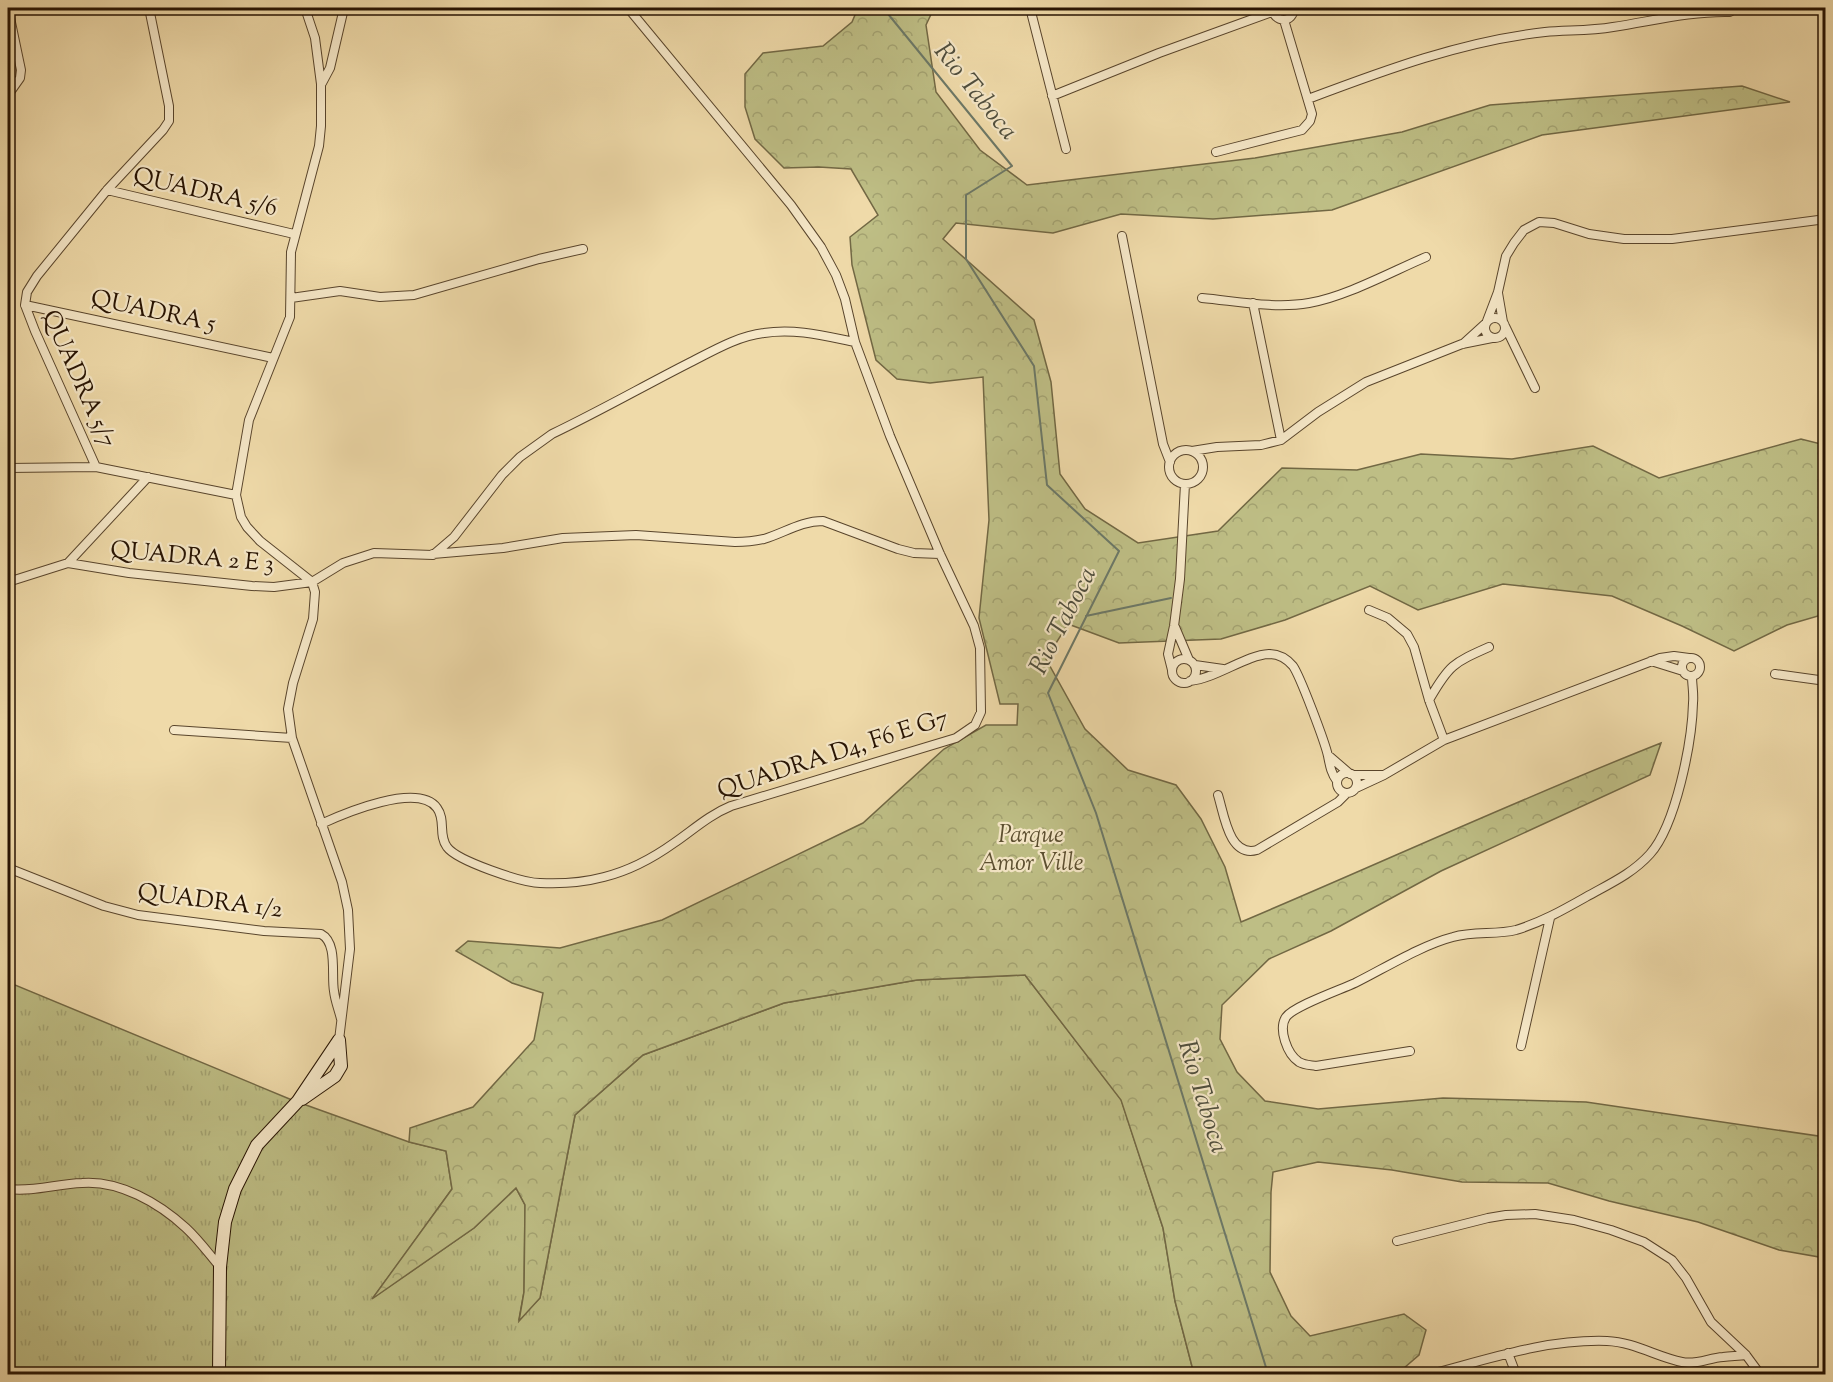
<svg xmlns="http://www.w3.org/2000/svg" width="1833" height="1382" font-family="'Sorts Mill Goudy',serif">
<style>
.grass{fill:url(#grass-tufts);stroke:#726844;stroke-width:1.5}
.forest{fill:url(#forest-crowns);stroke:#726844;stroke-width:1.5}
.lines{fill:none;stroke-linecap:round;stroke-linejoin:round}
.stream{stroke:#6c7867;stroke-width:2}
.street-casing{stroke:#59452c;stroke-width:10}
.secondary-casing{stroke:#271302;stroke-width:14}
.street{stroke:#f5e7c7;stroke-width:8}
.secondary{stroke:#f5e7c7;stroke-width:12}
.labels{text-anchor:middle;dominant-baseline:central;stroke-width:4.5;stroke-linejoin:round;paint-order:stroke}
.street-label{font-size:24px;fill:#271302;stroke:#f5e7c7}
.park-label{font-size:24px;font-style:italic;fill:#5c4f30;stroke:#f5e7c7}
.water-label{font-size:26px;font-style:italic;fill:#4f4e3d;stroke:#f5e7c7}
</style>
<defs>
<pattern id="grass-tufts" width="24" height="20" patternUnits="userSpaceOnUse" patternTransform="scale(1.5)"><rect width="24" height="20" fill="#bebe85"/><path d="M3 7l-1-3M5 7V3M7 7l1-3M15 17l-1-3M17 17v-4M19 17l1-3" fill="none" stroke="#a3a271"/></pattern>
<pattern id="forest-crowns" width="20" height="18" patternUnits="userSpaceOnUse" patternTransform="scale(1.5)"><rect width="20" height="18" fill="#bebe85"/><path d="M2 6a3 3 0 1 1 6 0M12 15a3 3 0 1 1 6 0" fill="none" stroke="#a3a271"/></pattern>
</defs>
<rect width="100%" height="100%" fill="#efdaa9"/>
<filter id="stains"><feTurbulence type="fractalNoise" baseFrequency=".00333" numOctaves="4"/><feColorMatrix values="0 0 0 0 .2 0 0 0 0 .09 0 0 0 0 .02 0 0 0 .5 -.17"/></filter>
<radialGradient id="worn" r=".72"><stop offset=".6" stop-color="#630" stop-opacity="0"/><stop offset="1" stop-color="#630" stop-opacity=".3"/></radialGradient>
<path class="grass" d="M 1025,975 L 1121,1099 L 1163,1228 L 1175,1301 L 1194,1374 L 8,1374 L 8,982 L 292,1100 L 409,1142 L 446,1151 L 452,1189 L 374,1297 L 474,1228 L 516,1188 L 525,1205 L 524,1292 L 519,1319 L 540,1298 L 575,1115 L 643,1055 L 784,1003 L 917,980 Z"/>
<path class="forest" d="M 858,8 L 934,8 L 926,25 L 936,92 L 980,150 L 1027,185 L 1255,158 L 1402,132 L 1490,105 L 1742,86 L 1790,102 L 1542,135 L 1332,210 L 1213,219 L 1121,214 L 1053,233 L 956,223 L 943,239 L 1034,320 L 1051,382 L 1060,474 L 1085,509 L 1138,543 L 1218,531 L 1282,468 L 1357,470 L 1421,454 L 1512,459 L 1593,446 L 1659,478 L 1801,439 L 1825,445 L 1825,614 L 1787,625 L 1734,651 L 1682,626 L 1612,596 L 1503,584 L 1418,610 L 1370,586 L 1285,620 L 1221,639 L 1119,643 L 1068,624 L 1046,659 L 1085,729 L 1128,770 L 1176,785 L 1201,819 L 1225,867 L 1241,922 C 1381,863 1519,799 1661,743 L 1650,775 L 1441,871 L 1331,931 L 1269,959 L 1222,1005 L 1220,1039 L 1237,1072 L 1265,1101 L 1318,1109 L 1443,1098 L 1586,1102 L 1825,1137 L 1825,1258 L 1779,1250 L 1698,1222 L 1609,1201 L 1548,1183 L 1462,1182 L 1392,1170 L 1318,1162 L 1273,1172 L 1271,1192 L 1270,1272 L 1291,1316 L 1310,1336 L 1404,1314 L 1426,1330 L 1419,1355 L 1397,1374 L 1194,1374 L 1175,1301 L 1163,1228 L 1121,1100 L 1025,975 L 917,980 L 784,1003 L 643,1055 L 575,1115 L 540,1298 L 519,1321 L 524,1292 L 525,1205 L 516,1188 L 474,1228 L 372,1299 L 452,1189 L 446,1151 L 409,1142 L 410,1128 L 473,1107 L 534,1040 L 543,993 L 512,983 L 456,951 L 468,941 L 560,948 L 662,920 L 863,823 L 944,749 L 986,725 L 1017,725 L 1018,704 L 1000,704 L 979,618 L 989,520 L 983,377 L 930,383 L 897,379 L 876,360 L 852,265 L 850,237 L 878,215 L 851,169 L 819,167 L 784,168 L 755,139 L 745,107 L 745,74 L 763,53 L 823,46 L 852,22 Z"/>
<g class="lines">
<path class="stream" d="M 885,8 L 884,9 L 1012,166 L 966,195 L 966,259 L 1034,366 L 1047,485 L 1119,551 L 1048,693 L 1096,813 L 1268,1374
M 1086,616 L 1171,598"/>
<defs>
<path id="street" d="M 305,8 L 315,38 L 321,84 L 321,126 L 319,146 L 291,252 L 290,317 L 249,420 L 236,495 L 241,517 L 247,527 L 260,541 L 312,582 L 315,592 L 313,619 L 293,683 L 288,709 L 292,738 L 342,882 L 348,910 L 350,949 L 339,1040
M 1030,8 L 1066,149
M 1272,8 C 1274,23 1293,24 1294,8
M 322,83 L 330,68 L 344,8
M 8,95 L 20,78 L 21,70 L 8,8
M 1052,96 L 1159,53 L 1272,12
M 1308,99 C 1385,70 1463,41 1545,32 C 1567,30 1590,31 1613,27 C 1653,21 1690,11 1730,12
M 1216,152 L 1302,130 L 1310,121 L 1312,114 L 1284,20
M 107,190 L 294,234
M 1122,236 L 1163,444 L 1170,462
M 1498,293 L 1503,322
M 291,298 L 340,291 L 380,297 L 414,295 L 539,259 L 583,249
M 1202,298 C 1236,301 1274,309 1309,303 C 1345,297 1391,272 1426,257
M 1253,303 L 1281,440
M 25,305 L 273,358
M1485 328a10 10 0 1 1 20 0a10 10 0 1 1-20 0Z
M 1487,321 L 1498,292 L 1506,256 L 1514,243 L 1524,230 L 1539,222 L 1554,223 L 1589,234 L 1624,239 L 1672,239 L 1826,219
M 1505,326 L 1535,388
M 1463,344 L 1485,324
M1169 467a17 17 0 1 1 34 0a17 17 0 1 1-34 0Z
M 1192,451 L 1217,447 L 1261,445 L 1281,440 L 1318,412 L 1366,382 L 1462,344 L 1492,338
M 96,467 L 35,331 L 25,305 L 27,292 L 37,276 L 107,190 L 163,130 L 169,121 L 169,106 L 149,8
M 8,468 L 96,467 L 236,495
M 433,554 L 503,548 L 563,538 L 636,535 L 735,542 C 745,542 755,541 764,539 C 784,533 801,521 823,521 L 898,549 L 914,553 L 940,554
M 68,563 L 148,477
M 8,582 L 68,563 L 129,573 L 252,586 L 274,587 L 312,582 L 343,563 L 374,553 L 433,555 L 454,537 L 502,475 L 520,457 L 552,434 C 598,412 642,387 687,364 C 711,352 737,336 764,333 C 795,328 825,336 855,342
M 1369,610 L 1388,618 L 1407,634 L 1414,647 L 1429,700 L 1444,740
M 1175,627 L 1189,660
M1682 667a9 9 0 1 1 18 0a9 9 0 1 1-18 0Z
M1172 671a12 12 0 1 1 24 0a12 12 0 1 1-24 0Z
M 1651,661 L 1683,671
M 1195,665 L 1223,669
M 1172,670 L 1168,654 L 1174,626 L 1180,579 L 1185,484
M 1775,674 L 1826,681
M 1190,681 C 1217,678 1246,655 1269,654 C 1278,654 1287,659 1293,666 C 1300,676 1325,742 1328,756 C 1330,766 1331,773 1337,781
M 1429,700 C 1449,665 1453,663 1489,647
M 174,730 L 292,738
M 1328,755 L 1350,774
M1337 783a10 10 0 1 1 20 0a10 10 0 1 1-20 0Z
M 1353,775 L 1383,775
M 1356,788 L 1384,775 L 1444,740 L 1660,658 L 1674,656 L 1689,658
M 1218,795 C 1224,814 1229,858 1257,850 L 1338,802 L 1346,794
M 321,824 C 345,813 418,782 437,808 C 446,820 438,835 447,847 C 457,861 523,883 540,883 C 560,884 585,882 604,877 C 628,871 653,858 674,843 C 693,830 709,815 731,806 L 956,738 L 975,725 L 981,712 L 980,648 L 974,626 L 940,554 L 890,436 L 855,342 L 845,299 L 836,275 L 821,247 L 791,205 L 628,8
M 8,868 L 104,906 L 138,915 L 264,931 L 321,934 C 338,943 331,975 334,991 C 335,1001 339,1010 341,1019
M 1521,1046 L 1550,918
M 1410,1051 L 1316,1066 C 1310,1065 1304,1065 1299,1062 C 1287,1054 1278,1029 1286,1017 C 1294,1006 1340,990 1355,983 C 1385,968 1422,945 1453,937 C 1474,931 1496,935 1516,930 C 1542,922 1563,910 1586,897 C 1609,884 1632,874 1650,854 C 1676,825 1692,742 1693,703 C 1694,694 1692,685 1692,676
M 8,1189 C 33,1192 57,1184 82,1183 C 119,1180 159,1203 186,1228 C 199,1240 209,1254 220,1267
M 1397,1241 L 1488,1218 L 1506,1215 L 1535,1214 L 1574,1220 L 1611,1230 L 1644,1242 L 1672,1260 L 1686,1278 L 1711,1322 L 1746,1355 L 1760,1374
M 1508,1353 L 1516,1374
M 1431,1374 C 1489,1359 1546,1339 1607,1341 C 1634,1342 1657,1357 1682,1362 C 1696,1365 1709,1358 1723,1357 C 1731,1356 1738,1356 1746,1355"/>
<path id="secondary" d="M 302,1099 L 335,1076 L 341,1066 L 339,1040
M 219,1374 L 220,1267 L 225,1222 L 235,1189 L 257,1145 L 298,1101 L 339,1040"/>
</defs>
<use href="#street" class="street-casing"/>
<use href="#secondary" class="secondary-casing"/>
<use href="#street" class="street"/>
<use href="#secondary" class="secondary"/>
</g>
<g class="labels">
<g class="street-label">
<text transform="translate(205 193) rotate(13)">QUADRA 5/6</text>
<text transform="translate(153 312) rotate(12)">QUADRA 5</text>
<text transform="translate(78 379) rotate(66)">QUADRA 5/7</text>
<text transform="translate(192 558) rotate(5)">QUADRA 2 E 3</text>
<text transform="translate(833 755) rotate(-18)">QUADRA D4, F6 E G7</text>
<text transform="translate(210 902) rotate(7)">QUADRA 1/2</text>
</g>
<g class="park-label">
<text x="1031" y="836">Parque<tspan x="1031" dy="28">Amor Ville</tspan></text>
</g>
<g class="water-label">
<text transform="translate(975 92) rotate(51)">Rio Taboca</text>
<text transform="translate(1064 621) rotate(-63)">Rio Taboca</text>
<text transform="translate(1202 1097) rotate(73)">Rio Taboca</text>
</g>
</g>
<rect width="1833" height="1382" fill="none" stroke="#efdaa9" stroke-width="30"/>
<rect x="9" y="9" width="1815" height="1364" fill="none" stroke="#271302" stroke-width="3"/>
<rect x="15" y="15" width="1803" height="1352" fill="none" stroke="#271302" stroke-width="1.5"/>
<rect width="100%" height="100%" filter="url(#stains)"/>
<rect width="100%" height="100%" fill="url(#worn)"/>
</svg>
